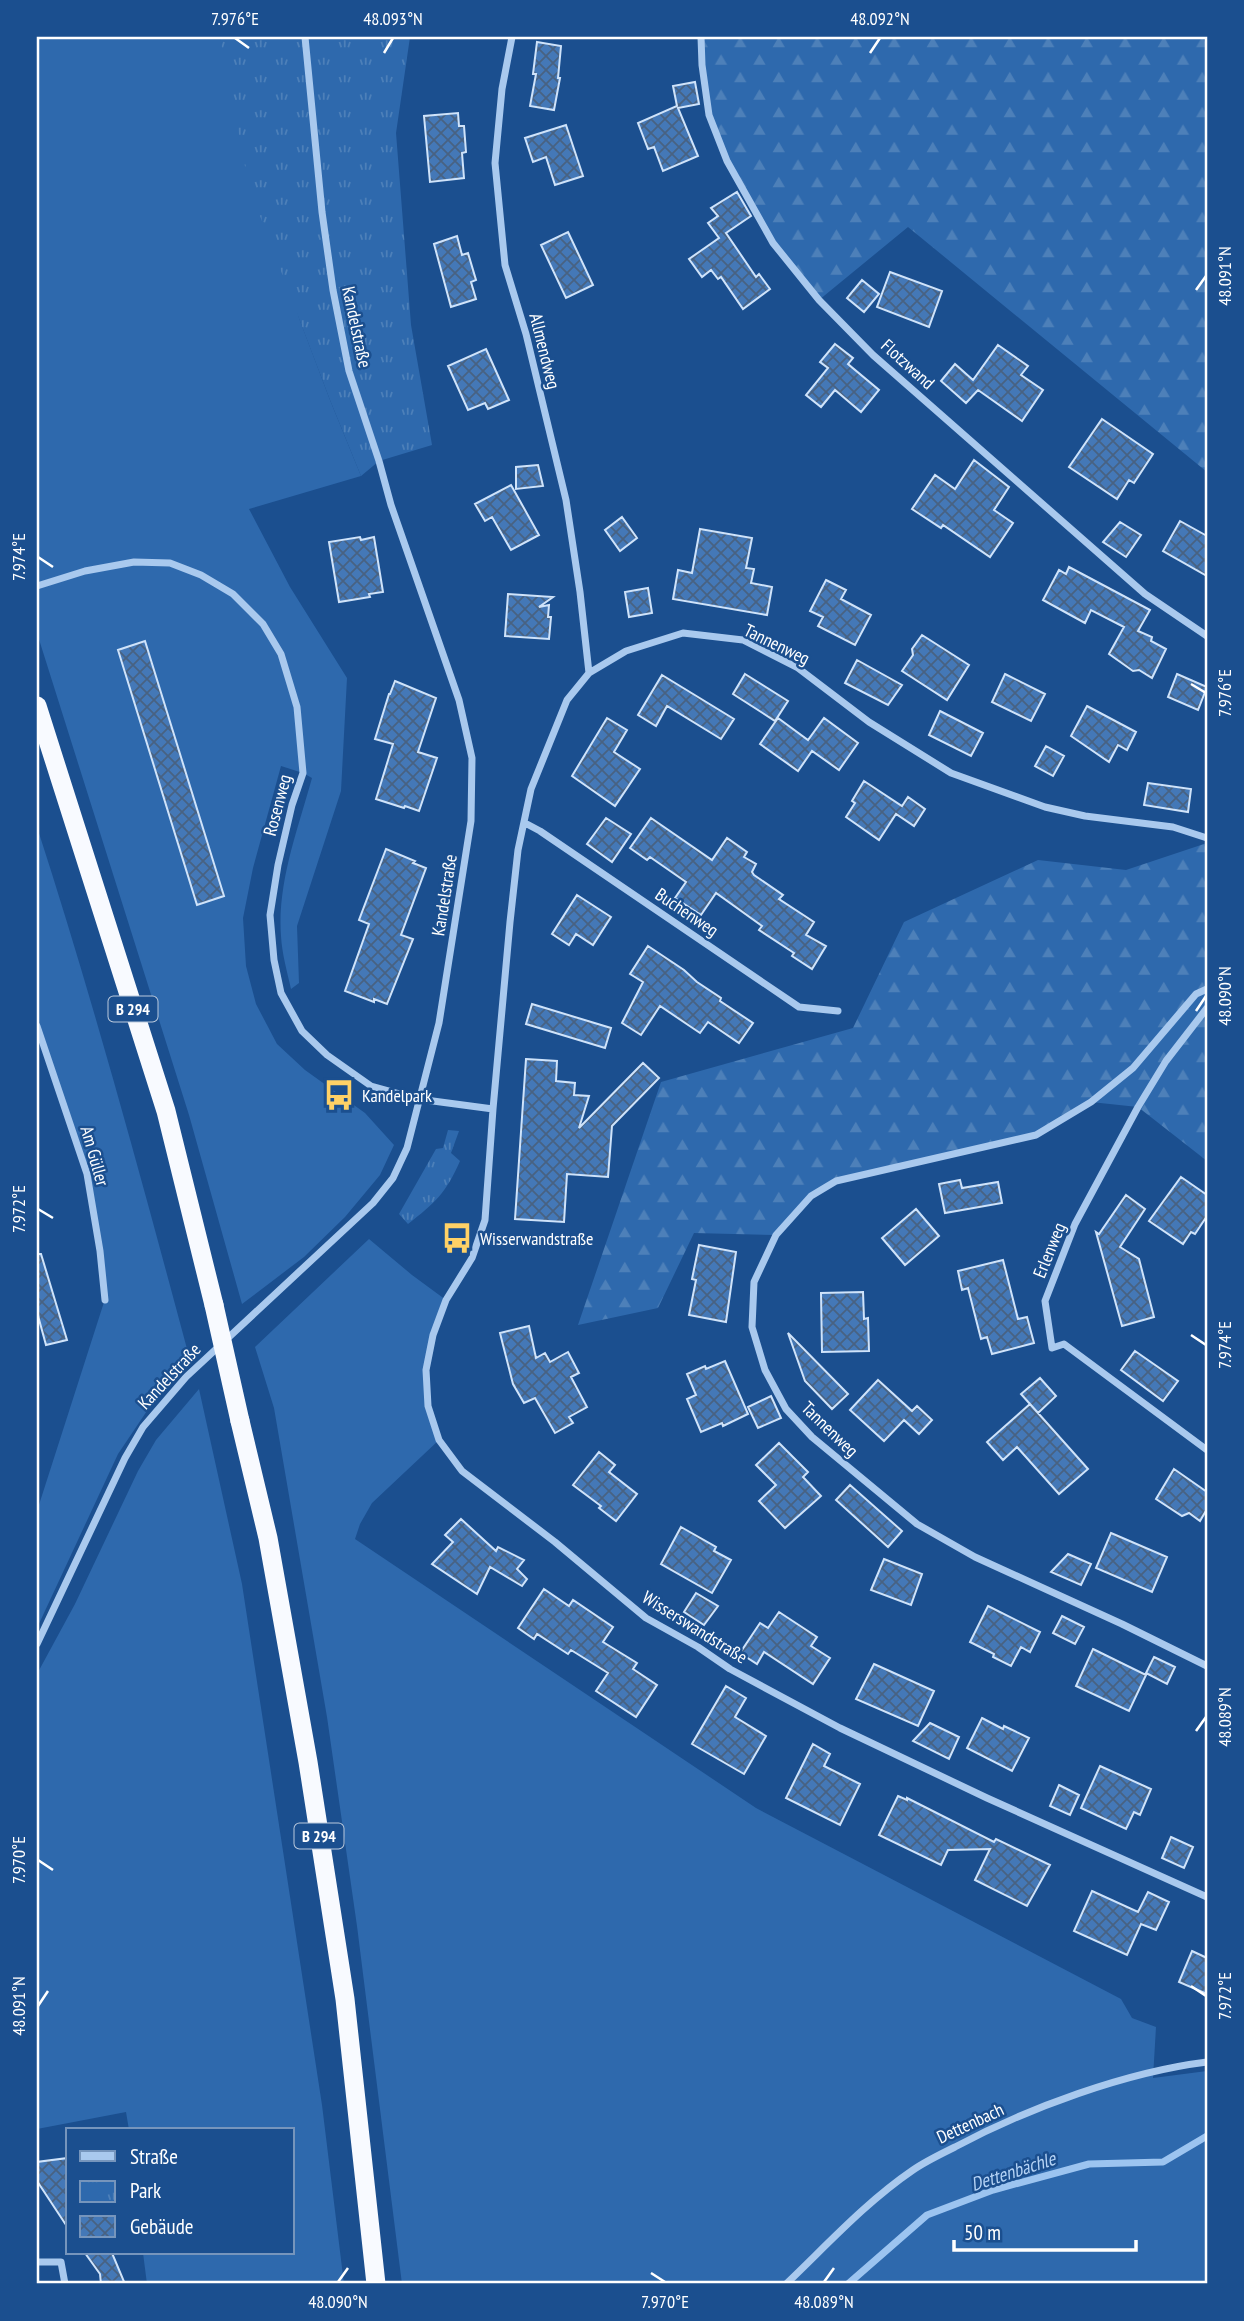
<svg xmlns="http://www.w3.org/2000/svg" width="1244" height="2321" font-family="'PT Sans Narrow',sans-serif">
<style>
.grass{fill:#2e69ad}
.forest{fill:url(#forest-firs)}
.park{fill:url(#park-tufts)}
.lines{fill:none;stroke-linecap:round;stroke-linejoin:round}
.stream{stroke:#9cc4f0;stroke-width:7}
.building{fill:url(#building-cross-hatch);stroke:#cfe3fa;stroke-width:2}
.minor{stroke:#a9c9ee;stroke-width:7}
.trunk{stroke:#f8faff;stroke-width:19}
.trunk-bridge{stroke:#f8faff;stroke-width:19}
.ticks{fill:none;stroke:#fff;stroke-width:2.5}
.labels{text-anchor:middle;dominant-baseline:central;stroke-width:5;stroke-linejoin:round;paint-order:stroke}
.shield{fill:#1b4f8f;stroke:#bbcadd;stroke-width:2}
.shield-label{font-size:16px;font-weight:bold;fill:#fff}
.street-label{font-size:18px;fill:#fff;stroke:#1b4f8f}
.poi-label{font-size:18px;fill:#fff;stroke:#1b4f8f;text-anchor:start}
.water-label{font-size:19px;font-style:italic;fill:#b5d3f5;stroke:#1b4f8f}
.neatline{fill:none;stroke:#fff;stroke-width:2.5}
.ticks-label{font-size:18px;text-anchor:middle;fill:#fff}
</style>
<defs>
<pattern id="forest-firs" width="22" height="20" patternUnits="userSpaceOnUse" patternTransform="scale(1.75)"><rect width="22" height="20" fill="#2e69ad"/><path d="M5 1l3.5 6h-7zM16 11l3.5 6h-7z" fill="#4d80b9"/></pattern>
<pattern id="park-tufts" width="24" height="20" patternUnits="userSpaceOnUse" patternTransform="scale(1.75)"><rect width="24" height="20" fill="#2e69ad"/><path d="M3 7l-1-3M5 7V3M7 7l1-3M15 17l-1-3M17 17v-4M19 17l1-3" fill="none" stroke="#4d80b9"/></pattern>
<pattern id="building-cross-hatch" width="8" height="8" patternUnits="userSpaceOnUse" patternTransform="scale(1.75)"><rect width="8" height="8" fill="#4478b7"/><path d="M0 0l8 8M0 8l8-8" fill="none" stroke="#486282"/></pattern>
</defs>
<rect width="100%" height="100%" fill="#1b4f8f"/>
<path class="grass" d="M 37,37 L 220,37 L 299,318 L 330,400 L 361,476 L 249,509 L 290,587 L 347,678 L 341,791 L 297,926 L 299,983 L 291,989 C 287,971 282,954 281,936 C 277,883 298,829 312,778 L 303,773 L 281,766 L 253,868 L 243,918 L 246,966 L 256,1004 L 277,1044 L 305,1070 L 365,1113 L 394,1145 L 380,1175 L 345,1217 L 304,1257 L 242,1304 L 189,1115 L 37,633 Z
M 37,827 C 94,1003 142,1181 190,1360 L 159,1393 L 118,1454 L 37,1628 L 37,1511 L 105,1299 L 87,1174 L 37,1026 Z
M 369,1239 L 412,1275 L 446,1300 L 426,1370 L 428,1406 L 439,1440 L 372,1503 L 360,1524 L 355,1539 L 756,1808 L 1121,1999 L 1132,2018 L 1156,2027 L 1153,2078 L 1207,2071 L 1207,2284 L 402,2284 L 357,1926 L 327,1717 L 274,1408 L 255,1347 Z
M 199,1389 L 242,1584 L 322,2105 L 344,2284 L 147,2284 L 143,2253 L 292,2253 L 292,2130 L 129,2130 L 126,2112 L 37,2129 L 37,1674 L 75,1604 L 138,1471 L 156,1440 Z"/>
<path class="forest" d="M 701,37 L 1207,37 L 1207,472 L 908,227 L 819,300 C 776,246 730,185 710,117 C 703,94 704,61 701,37 Z
M 1207,843 L 1207,1161 L 1138,1107 L 1091,1102 L 1036,1135 L 836,1181 L 811,1196 L 776,1235 L 694,1233 L 658,1308 L 578,1325 L 661,1082 L 853,1028 L 904,922 L 1038,860 L 1126,870 Z"/>
<path class="park" d="M 220,37 L 410,37 L 396,133 L 411,325 L 432,445 L 379,461 L 361,476 L 330,400 L 249,187 Z
M 448,1130 L 459,1131 L 451,1153 L 460,1161 C 446,1193 435,1203 408,1224 L 399,1214 L 436,1149 L 443,1148 Z"/>
<g class="lines">
<path class="stream" d="M 848,2284 L 927,2215 L 993,2190 L 1089,2164 L 1163,2162 L 1207,2136"/>
</g>
<path class="building" d="M 537,42 L 561,46 L 558,78 L 560,78 L 554,110 L 530,106 L 536,74 L 533,74 Z
M 695,82 L 699,104 L 678,108 L 698,156 L 663,171 L 654,147 L 648,149 L 638,123 L 677,106 L 673,86 Z
M 458,113 L 459,126 L 464,126 L 466,152 L 462,153 L 464,178 L 430,182 L 424,116 Z
M 566,125 L 583,176 L 555,185 L 546,157 L 533,162 L 525,138 Z
M 737,192 L 751,216 L 726,233 L 756,277 L 759,274 L 770,289 L 743,309 L 721,277 L 718,279 L 711,270 L 702,277 L 689,259 L 719,238 L 708,223 L 718,216 L 711,208 Z
M 568,232 L 593,285 L 566,298 L 541,245 Z
M 457,236 L 462,255 L 468,253 L 476,280 L 471,282 L 476,299 L 451,307 L 434,244 Z
M 890,272 L 942,291 L 929,327 L 877,307 Z
M 862,280 L 879,294 L 864,312 L 847,298 Z
M 835,344 L 853,358 L 848,364 L 879,390 L 861,412 L 835,390 L 821,407 L 806,395 L 828,368 L 820,362 Z
M 998,345 L 1028,366 L 1021,375 L 1043,390 L 1022,421 L 978,390 L 966,403 L 941,381 L 955,364 L 973,380 Z
M 486,349 L 509,400 L 488,409 L 485,403 L 468,410 L 448,366 Z
M 1102,419 L 1153,454 L 1134,483 L 1129,480 L 1117,499 L 1069,467 Z
M 974,460 L 1009,487 L 994,510 L 1013,523 L 990,557 L 943,525 L 941,528 L 912,509 L 935,475 L 955,489 Z
M 538,465 L 543,486 L 516,489 L 516,467 Z
M 511,485 L 539,535 L 511,550 L 492,517 L 485,521 L 475,504 Z
M 622,517 L 637,538 L 620,551 L 605,530 Z
M 1180,521 L 1207,536 L 1207,576 L 1163,551 Z
M 1120,522 L 1141,535 L 1126,557 L 1103,542 Z
M 700,529 L 752,538 L 746,568 L 754,569 L 751,583 L 772,587 L 767,615 L 673,599 L 678,570 L 692,573 Z
M 360,537 L 361,540 L 374,537 L 383,592 L 369,594 L 370,597 L 339,602 L 329,542 Z
M 1069,567 L 1150,610 L 1138,631 L 1152,637 L 1151,641 L 1166,649 L 1152,678 L 1139,670 L 1133,671 L 1109,654 L 1124,627 L 1091,610 L 1085,623 L 1043,600 L 1059,570 L 1066,574 Z
M 826,580 L 846,590 L 841,599 L 871,615 L 855,645 L 818,626 L 823,617 L 810,611 Z
M 648,588 L 652,613 L 629,617 L 625,592 Z
M 508,594 L 553,597 L 539,607 L 549,605 L 548,617 L 551,617 L 549,639 L 505,636 Z
M 922,635 L 969,665 L 947,700 L 902,671 L 913,655 L 912,649 Z
M 145,641 L 224,896 L 197,905 L 118,650 Z
M 857,660 L 902,685 L 888,705 L 845,683 Z
M 745,674 L 788,701 L 775,721 L 733,694 Z
M 1005,674 L 1045,694 L 1031,721 L 992,702 Z
M 1177,674 L 1207,687 L 1198,710 L 1168,697 Z
M 662,675 L 734,719 L 721,739 L 667,706 L 656,726 L 638,715 Z
M 395,681 L 436,698 L 418,752 L 437,758 L 419,811 L 405,806 L 404,808 L 376,799 L 393,744 L 375,739 L 389,694 L 390,694 Z
M 1087,706 L 1136,732 L 1127,750 L 1118,745 L 1109,762 L 1071,736 Z
M 940,711 L 983,733 L 971,756 L 929,735 Z
M 607,718 L 627,730 L 614,752 L 640,769 L 615,806 L 572,776 Z
M 778,718 L 808,740 L 824,718 L 858,743 L 839,770 L 812,751 L 798,771 L 760,744 Z
M 1046,746 L 1064,756 L 1053,776 L 1035,766 Z
M 864,781 L 902,806 L 908,797 L 925,809 L 914,826 L 896,814 L 879,840 L 846,817 L 855,803 L 852,801 Z
M 1148,783 L 1191,789 L 1188,812 L 1144,805 Z
M 606,818 L 631,834 L 612,862 L 587,844 Z
M 651,818 L 712,860 L 727,838 L 747,852 L 744,857 L 756,864 L 752,872 L 754,875 L 783,895 L 779,899 L 814,922 L 806,935 L 826,946 L 812,969 L 792,956 L 794,953 L 759,930 L 762,926 L 716,893 L 701,915 L 675,898 L 686,882 L 650,857 L 647,860 L 630,848 Z
M 386,849 L 415,861 L 413,863 L 426,868 L 401,935 L 413,939 L 387,1004 L 374,999 L 374,1002 L 345,991 L 369,924 L 359,920 Z
M 577,895 L 611,917 L 593,945 L 576,934 L 569,945 L 552,934 Z
M 648,946 L 684,970 L 697,982 L 721,998 L 720,1001 L 753,1023 L 739,1043 L 708,1022 L 700,1033 L 660,1006 L 641,1035 L 622,1023 L 643,982 L 630,974 Z
M 532,1004 L 611,1028 L 605,1048 L 526,1024 Z
M 526,1059 L 557,1061 L 556,1081 L 575,1083 L 574,1095 L 589,1096 L 579,1128 L 643,1063 L 659,1078 L 612,1126 L 608,1177 L 567,1174 L 564,1222 L 515,1219 Z
M 1181,1177 L 1207,1195 L 1207,1216 L 1195,1234 L 1191,1232 L 1183,1244 L 1149,1221 Z
M 960,1180 L 962,1188 L 998,1182 L 1002,1203 L 945,1213 L 939,1184 Z
M 1126,1195 L 1145,1209 L 1120,1247 L 1139,1259 L 1154,1317 L 1122,1326 L 1096,1232 L 1099,1234 Z
M 916,1209 L 939,1236 L 905,1265 L 882,1238 Z
M 699,1245 L 736,1252 L 726,1322 L 689,1315 L 696,1280 L 692,1279 Z
M 37,1254 L 41,1254 L 67,1340 L 46,1345 L 37,1312 Z
M 1003,1260 L 1018,1319 L 1027,1317 L 1034,1343 L 992,1354 L 987,1337 L 981,1339 L 968,1288 L 962,1290 L 958,1271 Z
M 863,1292 L 864,1319 L 868,1318 L 869,1351 L 822,1352 L 821,1293 Z
M 529,1326 L 536,1358 L 545,1353 L 550,1362 L 568,1352 L 579,1373 L 571,1377 L 587,1407 L 569,1417 L 573,1423 L 555,1433 L 535,1398 L 524,1403 L 513,1384 L 503,1345 L 500,1333 Z
M 788,1333 L 848,1394 L 832,1409 L 805,1381 Z
M 1135,1351 L 1178,1381 L 1163,1401 L 1121,1370 Z
M 725,1361 L 748,1414 L 723,1426 L 722,1423 L 701,1432 L 687,1399 L 696,1395 L 687,1374 L 705,1366 L 706,1369 Z
M 1040,1378 L 1056,1396 L 1038,1413 L 1021,1394 Z
M 878,1380 L 912,1411 L 917,1406 L 932,1420 L 919,1434 L 904,1420 L 884,1441 L 850,1410 Z
M 771,1396 L 781,1418 L 758,1428 L 748,1407 Z
M 1030,1404 L 1088,1469 L 1059,1494 L 1017,1447 L 1003,1460 L 987,1442 Z
M 779,1443 L 808,1472 L 803,1477 L 821,1496 L 785,1528 L 759,1501 L 776,1485 L 756,1465 Z
M 599,1452 L 615,1465 L 609,1472 L 637,1494 L 616,1521 L 599,1508 L 601,1506 L 573,1485 Z
M 1174,1469 L 1207,1492 L 1207,1509 L 1200,1521 L 1189,1513 L 1182,1516 L 1156,1499 Z
M 850,1485 L 902,1531 L 888,1547 L 836,1500 Z
M 461,1519 L 496,1551 L 498,1547 L 524,1560 L 517,1569 L 527,1579 L 522,1586 L 490,1567 L 477,1594 L 432,1564 L 453,1542 L 445,1535 Z
M 681,1527 L 716,1547 L 714,1551 L 731,1560 L 712,1593 L 661,1564 Z
M 1111,1533 L 1167,1557 L 1152,1592 L 1096,1568 Z
M 1068,1554 L 1091,1564 L 1081,1585 L 1051,1572 Z
M 884,1559 L 922,1574 L 911,1605 L 871,1590 Z
M 544,1589 L 569,1606 L 573,1600 L 613,1627 L 603,1642 L 637,1663 L 633,1669 L 657,1685 L 636,1717 L 596,1691 L 608,1673 L 571,1650 L 568,1654 L 537,1634 L 534,1639 L 518,1628 Z
M 696,1593 L 718,1606 L 704,1625 L 684,1612 Z
M 988,1606 L 1040,1632 L 1030,1652 L 1021,1647 L 1011,1666 L 993,1657 L 994,1654 L 970,1642 Z
M 779,1612 L 817,1637 L 811,1646 L 830,1658 L 813,1684 L 764,1652 L 757,1664 L 740,1653 L 760,1623 L 768,1628 Z
M 1062,1616 L 1084,1627 L 1075,1644 L 1053,1633 Z
M 1093,1649 L 1146,1675 L 1129,1711 L 1076,1686 Z
M 1154,1657 L 1175,1667 L 1167,1684 L 1146,1673 Z
M 874,1664 L 934,1691 L 918,1726 L 856,1699 Z
M 726,1686 L 746,1698 L 735,1717 L 766,1736 L 744,1774 L 692,1744 Z
M 982,1718 L 1003,1729 L 1004,1726 L 1029,1738 L 1012,1771 L 967,1748 Z
M 930,1723 L 959,1737 L 949,1759 L 913,1741 Z
M 813,1744 L 830,1754 L 824,1766 L 860,1784 L 840,1825 L 786,1798 Z
M 1100,1766 L 1151,1789 L 1140,1815 L 1134,1812 L 1126,1829 L 1081,1808 Z
M 1059,1785 L 1079,1795 L 1070,1815 L 1050,1806 Z
M 898,1796 L 907,1800 L 907,1798 L 994,1842 L 996,1839 L 1050,1865 L 1027,1906 L 975,1880 L 990,1849 L 948,1850 L 941,1865 L 879,1835 Z
M 1171,1837 L 1193,1847 L 1184,1868 L 1162,1858 Z
M 1092,1891 L 1138,1912 L 1148,1892 L 1169,1902 L 1156,1930 L 1141,1924 L 1127,1955 L 1074,1931 Z
M 1192,1951 L 1207,1958 L 1207,1994 L 1179,1982 Z
M 68,2158 L 68,2228 L 37,2181 L 37,2162 Z
M 85,2253 L 112,2253 L 125,2284 L 101,2284 L 100,2274 Z"/>
<g class="lines">
<path class="minor" d="M 512,37 L 502,89 L 495,163 L 505,265 L 526,334 L 566,500 L 580,592 L 589,673
M 701,37 L 702,65 L 709,115 L 727,161 L 773,243 L 819,300 L 873,355 L 1145,594 L 1207,636
M 37,586 L 85,571 L 134,562 L 170,563 L 201,575 L 233,594 L 263,624 L 281,654 L 297,707 L 303,773 L 292,805 L 278,865 L 270,915 L 274,960 L 281,993 L 302,1031 L 327,1055 L 371,1086 L 418,1099 L 493,1109
M 525,823 L 540,831 L 799,1007 L 838,1011
M 1207,838 L 1173,827 L 1085,816 L 1045,807 L 951,773 L 869,722 L 798,668 L 743,640 L 683,633 L 626,651 L 589,673 L 567,700 L 531,789 L 518,850 L 510,922 L 493,1109 L 485,1220 L 472,1258 L 446,1300 L 433,1335 L 426,1370 L 428,1406 L 439,1440 L 462,1471 L 555,1542 L 646,1618 L 698,1647 L 730,1669 L 840,1728 L 987,1798 L 1207,1897
M 1207,989 L 1196,994 L 1133,1068 L 1091,1102 L 1036,1135 L 836,1181 L 811,1196 L 776,1235 L 754,1282 L 752,1327 L 765,1370 L 786,1409 L 812,1437 L 917,1524 L 975,1557 L 1122,1624 L 1207,1666
M 1207,1008 L 1166,1061 L 1138,1107 L 1075,1224 L 1045,1301 L 1052,1348 L 1064,1344 L 1207,1450
M 37,1026 L 87,1174 L 100,1251 L 105,1300
M 37,1644 L 125,1458 L 143,1427 L 186,1377 L 373,1203 L 393,1178 L 407,1148 L 439,1023 L 471,821 L 472,758 L 459,700 L 391,505 L 379,461 L 349,371 L 333,290 L 322,212 L 305,37
M 37,2262 L 61,2262 L 65,2284
M 786,2284 C 827,2245 866,2202 913,2170 C 926,2161 941,2154 955,2147 C 1028,2108 1126,2072 1207,2062"/>
<path class="trunk" d="M 37,706 L 166,1111 L 214,1305
M 240,1421 L 268,1538 L 308,1762 L 345,1999 L 376,2284"/>
<path class="trunk-bridge" d="M 214,1305 L 240,1421"/>
</g>
<path class="ticks" d="M 235,38 L 249,48M 384,53 L 393,38M 870,53 L 880,38M 1196,290 L 1206,276M 38,557 L 53,567M 1191,684 L 1206,693M 1196,1011 L 1206,996M 38,1209 L 53,1218M 1191,1335 L 1206,1345M 1196,1731 L 1206,1717M 38,1860 L 53,1870M 1191,1986 L 1206,1996M 38,2006 L 48,1991M 651,2273 L 665,2282M 338,2282 L 348,2268M 824,2282 L 834,2268"/>
<defs>
<symbol id="bus-bare" viewBox="-9 -9 18 18"><path d="M-5-6H5V4H4V6H2V4H-2V6H-4V4H-5ZM-3.5-4V0h7V-4ZM-3.5 1.2v1.5H-2V1.2ZM2 1.2v1.5H3.5V1.2Z" fill="#ffd166" stroke="#1b4f8f" stroke-width="2.5" paint-order="stroke"/></symbol>
</defs>
<g fill-rule="evenodd">
<use href="#bus-bare" x="317" y="1073" width="44" height="44"/>
<use href="#bus-bare" x="435" y="1216" width="44" height="44"/>
</g>
<g class="labels">
<g class="shield">
<rect x="108.5" y="996.5" width="49" height="25" rx="5"/>
<rect x="294.5" y="1823.5" width="49" height="25" rx="5"/>
</g>
<g class="shield-label">
<text x="133" y="1009">B 294</text>
<text x="319" y="1836">B 294</text>
</g>
<g class="street-label">
<text transform="translate(357 327) rotate(78)">Kandelstraße</text>
<text transform="translate(545 351) rotate(76)">Allmendweg</text>
<text transform="translate(908 364) rotate(42)">Flotzwand</text>
<text transform="translate(777 644) rotate(26)">Tannenweg</text>
<text transform="translate(277 805) rotate(-75)">Rosenweg</text>
<text transform="translate(444 895) rotate(-81)">Kandelstraße</text>
<text transform="translate(687 912) rotate(34)">Buchenweg</text>
<text transform="translate(95 1156) rotate(74)">Am Güller</text>
<text transform="translate(1049 1250) rotate(-68)">Erlenweg</text>
<text transform="translate(169 1376) rotate(-47)">Kandelstraße</text>
<text transform="translate(830 1429) rotate(44)">Tannenweg</text>
<text transform="translate(695 1627) rotate(32)">Wisserswandstraße</text>
<text transform="translate(970 2123) rotate(-25)">Dettenbach</text>
</g>
<g class="poi-label">
<text x="362" y="1095">Kandelpark</text>
<text x="480" y="1238">Wisserwandstraße</text>
</g>
<g class="water-label">
<text transform="translate(1013 2171) rotate(-18)">Dettenbächle</text>
</g>
</g>
<rect width="1244" height="2321" fill="none" stroke="#1b4f8f" stroke-width="77"/>
<rect x="66" y="2128" width="228" height="126" fill="#1b4f8f" stroke="#7695bc" stroke-width="2"/>
<rect x="80" y="2151" width="35" height="10" fill="#a9c9ee" stroke="#7695bc" stroke-width="2"/>
<text x="130" y="2164" font-size="21" fill="#ffffff">Straße</text>
<rect x="80" y="2181" width="35" height="21" fill="url(#park-tufts)" stroke="#7695bc" stroke-width="2"/>
<text x="130" y="2198" font-size="21" fill="#ffffff">Park</text>
<rect x="80" y="2216" width="35" height="21" fill="url(#building-cross-hatch)" stroke="#7695bc" stroke-width="2"/>
<text x="130" y="2234" font-size="21" fill="#ffffff">Gebäude</text>
<path d="M954 2240v10h182v-10" fill="none" stroke="#ffffff" stroke-width="3.5"/>
<text x="964" y="2240" font-size="21" fill="#ffffff" stroke="#1b4f8f" stroke-width="5" paint-order="stroke">50 m</text>
<rect x="38" y="38" width="1168" height="2244" class="neatline"/>
<g class="ticks-label">
<text x="235" y="25">7.976°E</text>
<text x="393" y="25">48.093°N</text>
<text x="880" y="25">48.092°N</text>
<text transform="translate(1225 276) rotate(-90)" y="6">48.091°N</text>
<text transform="translate(19 557) rotate(-90)" y="6">7.974°E</text>
<text transform="translate(1225 693) rotate(-90)" y="6">7.976°E</text>
<text transform="translate(1225 996) rotate(-90)" y="6">48.090°N</text>
<text transform="translate(19 1209) rotate(-90)" y="6">7.972°E</text>
<text transform="translate(1225 1345) rotate(-90)" y="6">7.974°E</text>
<text transform="translate(1225 1717) rotate(-90)" y="6">48.089°N</text>
<text transform="translate(19 1860) rotate(-90)" y="6">7.970°E</text>
<text transform="translate(1225 1996) rotate(-90)" y="6">7.972°E</text>
<text transform="translate(19 2006) rotate(-90)" y="6">48.091°N</text>
<text x="338" y="2308">48.090°N</text>
<text x="665" y="2308">7.970°E</text>
<text x="824" y="2308">48.089°N</text>
</g>
</svg>
